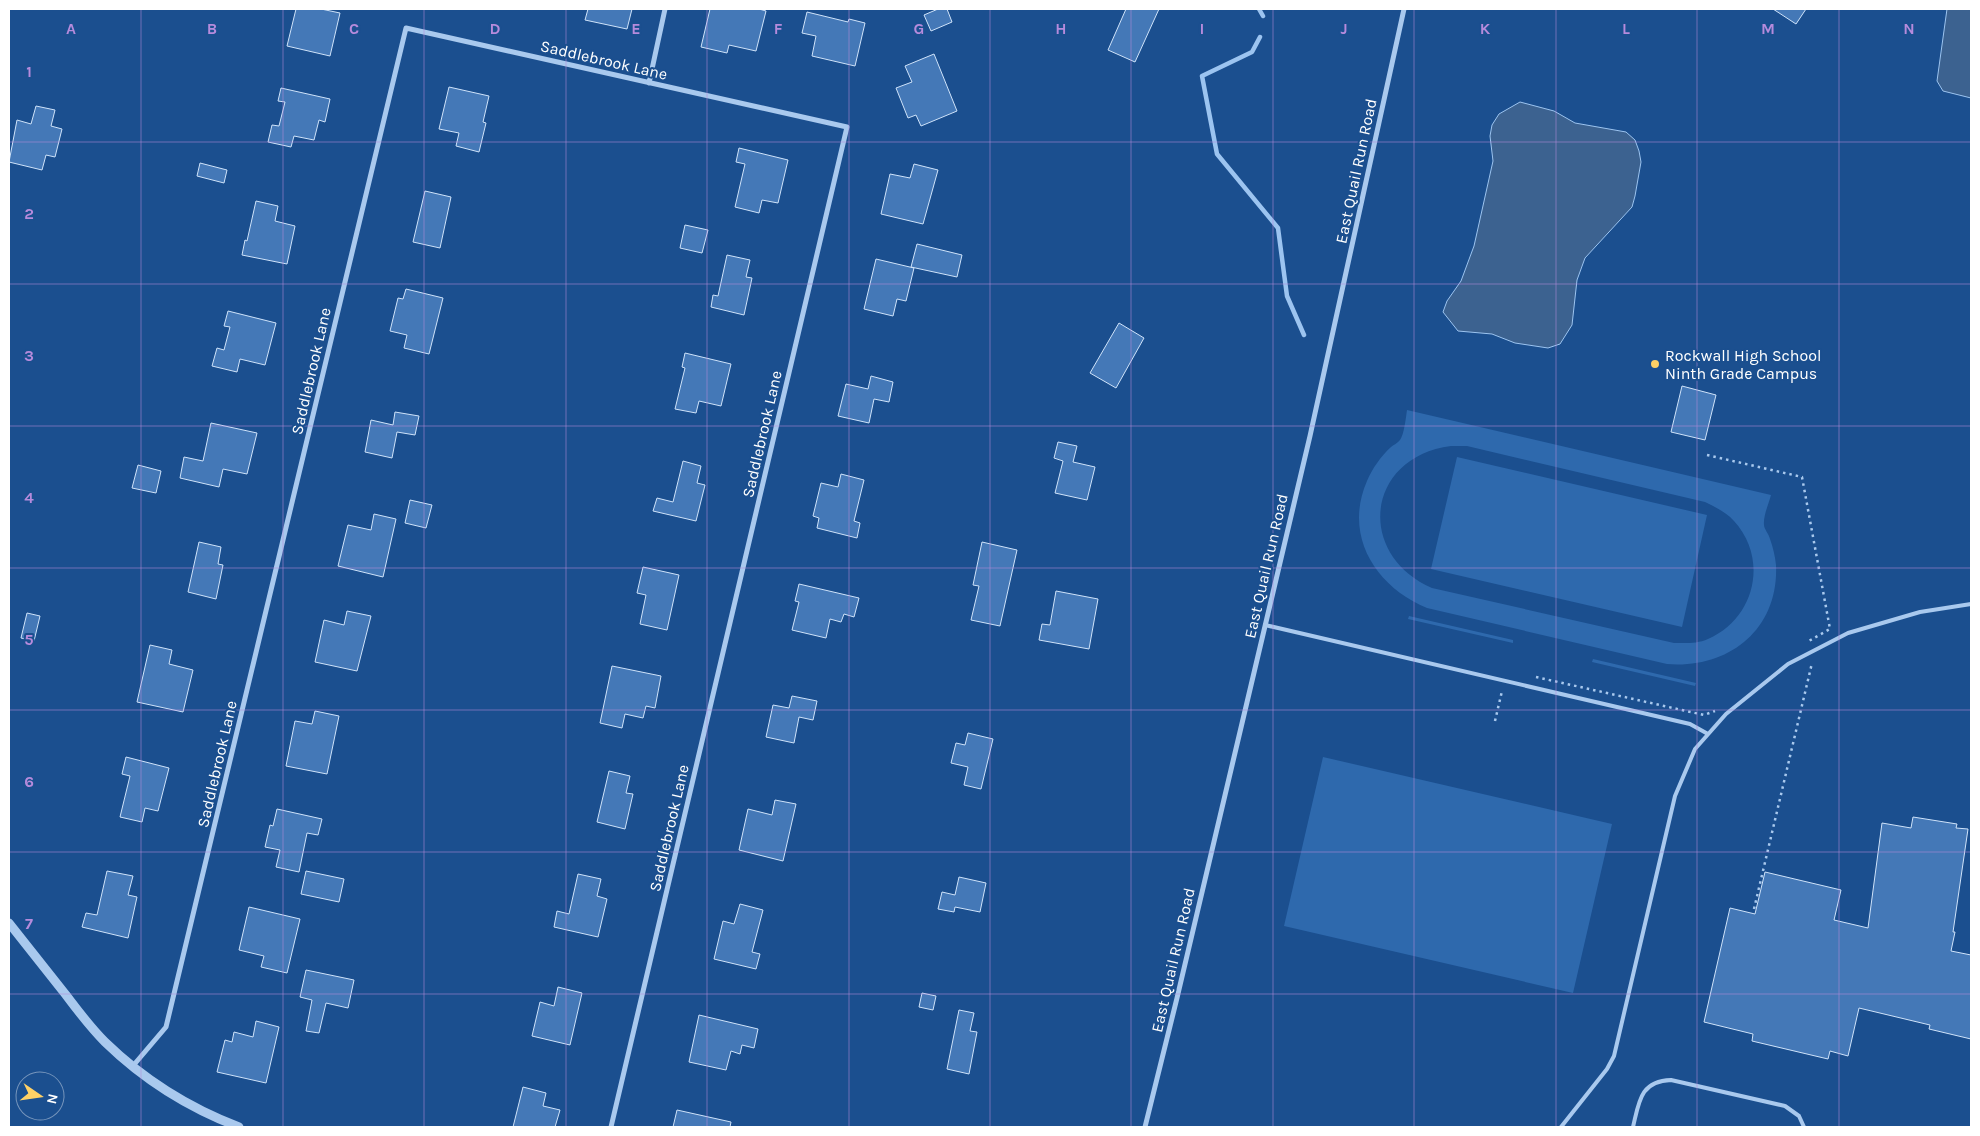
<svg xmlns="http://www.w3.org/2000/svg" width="1980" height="1136" font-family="Karla,sans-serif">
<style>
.green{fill:#2e69ad;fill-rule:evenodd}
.water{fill:#3c6290;stroke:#9cc4f0}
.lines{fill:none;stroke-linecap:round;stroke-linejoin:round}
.stream{stroke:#9cc4f0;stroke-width:4.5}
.building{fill:#4478b7;stroke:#cfe3fa}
.path{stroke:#a9c9ee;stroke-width:2.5;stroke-dasharray:2.5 4;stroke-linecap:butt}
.service{stroke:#a9c9ee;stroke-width:4}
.minor{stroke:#a9c9ee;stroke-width:5}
.tertiary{stroke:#a9c9ee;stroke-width:9}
.grid{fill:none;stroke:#b68bdc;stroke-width:1;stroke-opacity:0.55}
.poi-dot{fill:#ffd166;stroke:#1b4f8f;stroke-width:2}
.labels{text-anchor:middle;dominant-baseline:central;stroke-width:4;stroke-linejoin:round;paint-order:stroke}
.street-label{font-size:16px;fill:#fff;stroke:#1b4f8f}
.poi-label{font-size:16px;fill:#fff;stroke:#1b4f8f;text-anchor:start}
.grid-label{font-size:16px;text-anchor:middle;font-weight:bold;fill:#b68bdc;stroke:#1b4f8f;stroke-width:4;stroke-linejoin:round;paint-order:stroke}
</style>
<rect width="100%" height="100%" fill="#1b4f8f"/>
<path class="green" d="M 1407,410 L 1771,495 C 1769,503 1763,516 1764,525 C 1764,529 1769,534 1770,539 C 1773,547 1775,556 1776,565 C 1779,630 1728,669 1667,664 L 1427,608 C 1376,587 1343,536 1367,481 C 1372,469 1381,456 1391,447 C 1393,445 1398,443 1400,440 C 1404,435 1406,417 1407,410 ZM 1451,446 L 1467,446 L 1705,502 C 1715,507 1726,512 1734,521 C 1769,559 1755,619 1708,639 C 1697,644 1685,643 1674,643 L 1432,588 C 1355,554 1366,457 1451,446 Z
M 1457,457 L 1707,515 L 1682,627 L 1431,569 Z
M 1409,616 L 1513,640 L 1513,643 L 1408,619 Z
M 1593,659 L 1696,683 L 1695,686 L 1592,662 Z
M 1323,757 L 1612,824 L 1573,993 L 1284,926 Z"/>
<path class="water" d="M 1947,9 L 1971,9 L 1971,98 L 1943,91 L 1937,81 Z
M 1520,102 L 1554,111 L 1575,123 L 1626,132 L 1635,140 L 1639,151 L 1641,162 L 1635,196 L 1632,207 L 1585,258 L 1577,280 L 1572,325 L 1560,344 L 1548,348 L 1515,343 L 1492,334 L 1458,331 L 1443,312 L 1447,301 L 1461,281 L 1474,246 L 1493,161 L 1490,136 L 1492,125 L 1499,114 Z"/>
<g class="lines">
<path class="stream" d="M 1259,9 L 1263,16
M 1260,37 L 1252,52 L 1202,76 L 1217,154 L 1278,228 L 1287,296 L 1304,335"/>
</g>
<path class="building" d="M 296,9 L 321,9 L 340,13 L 330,56 L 287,46 Z
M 588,9 L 632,9 L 627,29 L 585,20 Z
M 710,9 L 759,9 L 766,11 L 756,51 L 729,45 L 727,53 L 701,47 Z
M 938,9 L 947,9 L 952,22 L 931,31 L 924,15 Z
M 1126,9 L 1159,9 L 1135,62 L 1108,50 Z
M 1773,9 L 1806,9 L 1796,24 Z
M 807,12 L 848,22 L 849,19 L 865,23 L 855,66 L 812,56 L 816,36 L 802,33 Z
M 934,54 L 957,111 L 921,126 L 916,115 L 908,118 L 896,88 L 912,82 L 905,66 Z
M 449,87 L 489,96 L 483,122 L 486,123 L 479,152 L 456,146 L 459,133 L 439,129 Z
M 281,88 L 330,99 L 325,122 L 319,120 L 314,140 L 294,136 L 291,147 L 268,142 L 272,125 L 279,126 L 285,102 L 278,101 Z
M 36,106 L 55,110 L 51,126 L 62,129 L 55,157 L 46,155 L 42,170 L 9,162 L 17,120 L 31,124 Z
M 739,148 L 788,160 L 778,203 L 762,200 L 759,213 L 735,207 L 745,164 L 736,162 Z
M 200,163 L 227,170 L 224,183 L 197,176 Z
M 914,164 L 938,170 L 923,224 L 881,214 L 890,174 L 910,178 Z
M 425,191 L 451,197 L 440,248 L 413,242 Z
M 256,201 L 278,206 L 275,221 L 295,226 L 287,264 L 242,255 L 245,240 L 247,241 Z
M 685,225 L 708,230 L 702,253 L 680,248 Z
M 917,244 L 962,255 L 957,277 L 911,267 Z
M 727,255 L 750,260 L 746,277 L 752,278 L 744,315 L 711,307 L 713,295 L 718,296 Z
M 876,259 L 914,268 L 906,301 L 897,299 L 893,316 L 864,309 Z
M 406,289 L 443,298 L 429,354 L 404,348 L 407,335 L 390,331 L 398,298 L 403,299 Z
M 228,311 L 276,323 L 265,365 L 240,359 L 237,372 L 212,366 L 217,348 L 224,350 L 230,327 L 224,326 Z
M 1119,323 L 1144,338 L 1116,388 L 1090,373 Z
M 685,353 L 731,364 L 721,406 L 699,401 L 696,413 L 675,409 L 685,368 L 682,367 Z
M 871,376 L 893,382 L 889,402 L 874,399 L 869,423 L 838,416 L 846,384 L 868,389 Z
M 1682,386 L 1716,395 L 1705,440 L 1671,432 Z
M 395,412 L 419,416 L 415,435 L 397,432 L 392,458 L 365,452 L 371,420 L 393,425 Z
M 211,423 L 257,433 L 247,474 L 223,469 L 219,487 L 180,478 L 184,457 L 203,461 Z
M 1058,442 L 1077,446 L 1073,462 L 1095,467 L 1087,500 L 1055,493 L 1063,461 L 1054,458 Z
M 683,461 L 701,466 L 697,483 L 705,485 L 696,521 L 653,511 L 657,498 L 673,502 Z
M 138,465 L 161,471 L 156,493 L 132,488 Z
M 841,474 L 864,480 L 854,521 L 860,523 L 857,538 L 817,528 L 819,518 L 813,516 L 821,483 L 838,487 Z
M 410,500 L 432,505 L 426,528 L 405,523 Z
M 374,514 L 396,519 L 383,577 L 338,566 L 348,525 L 371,530 Z
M 199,542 L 221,547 L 218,564 L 223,565 L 216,599 L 188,592 Z
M 982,542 L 1017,550 L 1000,626 L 971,620 L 979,586 L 973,585 Z
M 643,567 L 679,575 L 667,630 L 640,624 L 646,595 L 637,593 Z
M 799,584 L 859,598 L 854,617 L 844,614 L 841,622 L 830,619 L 826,638 L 792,630 L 799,602 L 795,601 Z
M 1056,591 L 1098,599 L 1089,649 L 1039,640 L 1042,624 L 1050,625 Z
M 347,611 L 371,616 L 357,671 L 315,662 L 324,620 L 344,625 Z
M 27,613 L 40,616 L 34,641 L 21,638 Z
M 150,645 L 172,650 L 169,664 L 193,670 L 183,712 L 137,702 Z
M 612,666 L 661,676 L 655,708 L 646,706 L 643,718 L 625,714 L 622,728 L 600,723 Z
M 792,696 L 817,701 L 813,720 L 799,717 L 794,743 L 766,737 L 773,705 L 789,708 Z
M 315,711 L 339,716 L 327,774 L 286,766 L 295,721 L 312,724 Z
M 968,733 L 993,739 L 981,789 L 964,785 L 968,767 L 951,763 L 956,743 L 965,745 Z
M 126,757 L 169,768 L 158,811 L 145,808 L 142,822 L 120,817 L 130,776 L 122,774 Z
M 609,771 L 630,776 L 626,793 L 633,794 L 625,829 L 597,822 Z
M 775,800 L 796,804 L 783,861 L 739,850 L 748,809 L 772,815 Z
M 277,809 L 322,819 L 318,835 L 307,833 L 299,872 L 276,867 L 280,850 L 265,847 L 270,825 L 273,826 Z
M 1913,817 L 1957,824 L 1956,828 L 1968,829 L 1953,932 L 1955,932 L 1951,951 L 1971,955 L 1971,1039 L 1929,1029 L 1930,1025 L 1859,1008 L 1848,1056 L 1830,1051 L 1828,1059 L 1752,1041 L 1753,1034 L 1704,1022 L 1730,908 L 1755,914 L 1765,872 L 1841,890 L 1834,920 L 1868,928 L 1882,823 L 1911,828 Z
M 107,871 L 133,876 L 128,895 L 137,897 L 128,938 L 82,927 L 86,913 L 97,915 Z
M 306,871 L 344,879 L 339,902 L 301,894 Z
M 578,874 L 601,879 L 597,896 L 607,899 L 598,937 L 554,927 L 557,911 L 569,914 Z
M 959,877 L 986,883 L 980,912 L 955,907 L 954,912 L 938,909 L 942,892 L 955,895 Z
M 740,904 L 763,910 L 752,952 L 760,954 L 756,969 L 714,959 L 723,921 L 734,924 Z
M 249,907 L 300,919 L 287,973 L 261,967 L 264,956 L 239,950 Z
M 306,970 L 354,980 L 348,1008 L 326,1003 L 319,1033 L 306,1031 L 312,1000 L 300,997 Z
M 558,987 L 582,993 L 570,1045 L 532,1036 L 540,1002 L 554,1006 Z
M 922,993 L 936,996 L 933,1010 L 919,1007 Z
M 959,1010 L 974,1013 L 970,1031 L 977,1032 L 969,1074 L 947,1069 Z
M 699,1015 L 758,1029 L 754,1048 L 742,1045 L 740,1054 L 731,1051 L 726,1070 L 689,1062 Z
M 256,1021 L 279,1027 L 266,1083 L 217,1072 L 225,1040 L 232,1042 L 234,1032 L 253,1037 Z
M 523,1087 L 546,1093 L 543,1106 L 560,1110 L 555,1127 L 513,1127 Z
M 677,1110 L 731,1122 L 730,1127 L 673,1127 Z"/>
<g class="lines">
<path class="path" d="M 1707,455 L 1802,477 L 1830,629 L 1807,642
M 1536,677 L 1704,715 L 1715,711
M 1495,721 L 1502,691
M 1754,909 L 1812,663"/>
<path class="service" d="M 1265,625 L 1690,724 L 1708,734
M 1561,1127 L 1607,1069 L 1614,1056 L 1675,796 L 1695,749 L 1726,714 L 1788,664 L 1848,633 L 1920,612 L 1971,604
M 1633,1127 C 1639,1102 1640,1081 1671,1080 L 1785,1106 L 1799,1116 L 1804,1127"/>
<path class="minor" d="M 649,83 L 665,9
M 132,1067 L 166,1027 L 406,28 L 847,127 L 611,1127
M 1145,1127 L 1177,998 L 1310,436 L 1404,9"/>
<path class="tertiary" d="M 9,923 C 28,947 47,971 66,995 C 78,1011 91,1028 105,1042 C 143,1079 189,1108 239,1127"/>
</g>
<path class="grid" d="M 141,9 L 141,1127M 283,9 L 283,1127M 424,9 L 424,1127M 566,9 L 566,1127M 707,9 L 707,1127M 849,9 L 849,1127M 990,9 L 990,1127M 1131,9 L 1131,1127M 1273,9 L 1273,1127M 1414,9 L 1414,1127M 1556,9 L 1556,1127M 1697,9 L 1697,1127M 1839,9 L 1839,1127M 9,142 L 1971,142M 9,284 L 1971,284M 9,426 L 1971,426M 9,568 L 1971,568M 9,710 L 1971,710M 9,852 L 1971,852M 9,994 L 1971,994"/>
<circle class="poi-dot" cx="1655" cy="364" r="5"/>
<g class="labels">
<g class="street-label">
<text transform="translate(604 60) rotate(13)">Saddlebrook Lane</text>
<text transform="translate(1356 171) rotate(-78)">East Quail Run Road</text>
<text transform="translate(311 371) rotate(-77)">Saddlebrook Lane</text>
<text transform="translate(762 434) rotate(-77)">Saddlebrook Lane</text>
<text transform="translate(1266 566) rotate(-77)">East Quail Run Road</text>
<text transform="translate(217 764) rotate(-77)">Saddlebrook Lane</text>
<text transform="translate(669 828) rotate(-77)">Saddlebrook Lane</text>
<text transform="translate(1173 960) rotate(-77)">East Quail Run Road</text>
</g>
<g class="poi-label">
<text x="1665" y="355">Rockwall High School<tspan x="1665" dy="18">Ninth Grade Campus</tspan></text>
</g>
</g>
<g class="grid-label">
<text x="71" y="34">A</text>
<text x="212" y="34">B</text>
<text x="354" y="34">C</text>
<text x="495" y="34">D</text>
<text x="636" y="34">E</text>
<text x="778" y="34">F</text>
<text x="919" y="34">G</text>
<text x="1061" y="34">H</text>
<text x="1202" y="34">I</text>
<text x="1344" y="34">J</text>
<text x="1485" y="34">K</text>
<text x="1626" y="34">L</text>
<text x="1768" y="34">M</text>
<text x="1909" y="34">N</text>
<text x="29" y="77">1</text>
<text x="29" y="219">2</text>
<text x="29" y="361">3</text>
<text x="29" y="503">4</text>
<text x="29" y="645">5</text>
<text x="29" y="787">6</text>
<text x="29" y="929">7</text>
</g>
<rect width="1980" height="1136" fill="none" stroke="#ffffff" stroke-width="20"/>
<g transform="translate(40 1096) rotate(103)"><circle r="24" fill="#1b4f8f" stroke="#7695bc"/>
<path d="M0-4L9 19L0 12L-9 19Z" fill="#ffd166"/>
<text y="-8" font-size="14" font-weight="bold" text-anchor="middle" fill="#ffffff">N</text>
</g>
</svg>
